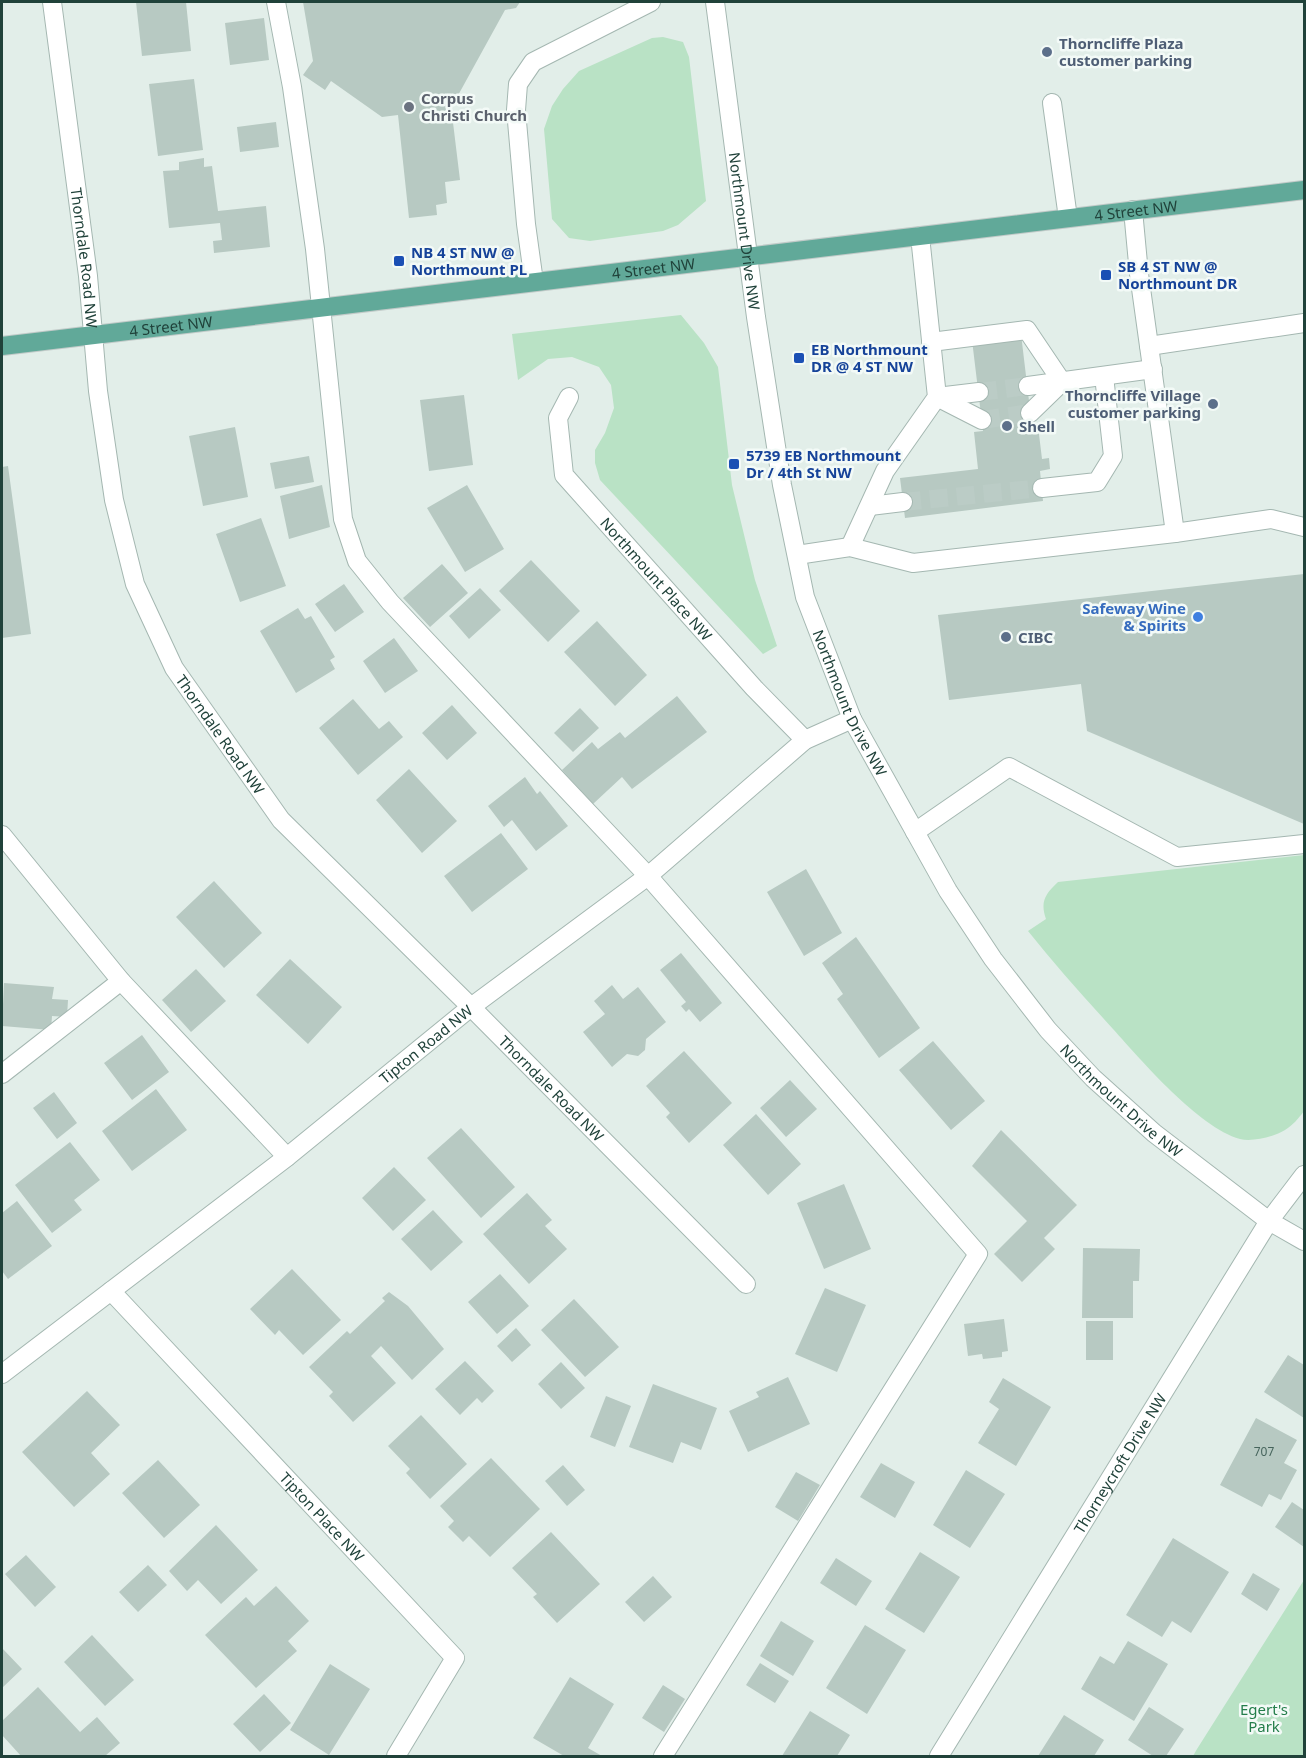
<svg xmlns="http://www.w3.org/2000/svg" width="1306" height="1758" font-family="'Noto Sans',sans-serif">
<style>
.green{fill:#b9e2c5}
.building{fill:#b7c9c2}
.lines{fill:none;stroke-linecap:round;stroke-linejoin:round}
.minor-tunnel{stroke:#bbccc6;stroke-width:18;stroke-dasharray:18 9;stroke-linecap:butt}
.minor-casing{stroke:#a4b7b1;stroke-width:20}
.major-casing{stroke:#c1cac8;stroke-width:20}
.minor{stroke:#fff;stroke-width:18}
.major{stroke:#61a999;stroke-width:18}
.service-dot{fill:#5c6f8a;stroke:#f3faf7;stroke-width:2}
.worship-dot{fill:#6b7280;stroke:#f3faf7;stroke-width:2}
.transit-dot{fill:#1a4fb4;stroke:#f3faf7;stroke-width:2}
.shop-dot{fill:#3f7fe0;stroke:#f3faf7;stroke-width:2}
.labels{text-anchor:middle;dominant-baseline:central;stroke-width:5;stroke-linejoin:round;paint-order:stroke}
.number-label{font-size:12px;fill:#46645c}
.service-label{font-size:15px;font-weight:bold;fill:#4e5e75;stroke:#f3faf7;text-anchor:start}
.worship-label{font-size:15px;font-weight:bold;fill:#5b616d;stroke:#f3faf7;text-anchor:start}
.street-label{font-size:15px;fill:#20423a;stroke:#f3faf7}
.transit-label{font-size:15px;font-weight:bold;fill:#164399;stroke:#f3faf7;text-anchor:start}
.shop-label{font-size:15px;font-weight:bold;fill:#366cbe;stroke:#f3faf7;text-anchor:end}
.park-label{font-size:15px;fill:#247e4b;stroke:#f3faf7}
</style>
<rect width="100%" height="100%" fill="#e2eee9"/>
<path class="green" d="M 663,37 L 683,42 L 689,57 L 706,201 L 678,225 L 663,231 L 590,241 L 569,238 L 552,219 L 544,129 L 552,106 L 563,89 L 579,71 L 652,38 Z
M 681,315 L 704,343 L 718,367 L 732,485 L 755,580 L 777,646 L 763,654 L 600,480 L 595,463 L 595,450 L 605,433 L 614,408 L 611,385 L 599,367 L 572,357 L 548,359 L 518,380 L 512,334 Z
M 1304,855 L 1304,1111 C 1299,1118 1292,1126 1285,1130 C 1274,1137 1252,1142 1240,1139 C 1198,1127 1142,1061 1113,1029 C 1084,997 1055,965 1028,931 L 1046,919 C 1040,902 1045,894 1058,882 Z
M 1304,1580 L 1304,1756 L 1193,1756 L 1197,1749 Z"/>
<path class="building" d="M 136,2 L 186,2 L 191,51 L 142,56 Z
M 303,2 L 520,2 L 516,8 L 505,10 L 456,99 L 450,98 L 460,180 L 445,182 L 447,203 L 436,205 L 437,215 L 409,218 L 398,115 L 382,117 L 331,81 L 325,90 L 303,75 L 313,61 Z
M 264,18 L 269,60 L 230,65 L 225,23 Z
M 194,79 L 203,150 L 158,156 L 149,84 Z
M 276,122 L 279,147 L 240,152 L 237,127 Z
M 204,158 L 204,167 L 212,166 L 218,211 L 266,206 L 270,247 L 214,253 L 213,241 L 222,240 L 220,223 L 169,228 L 163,171 L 179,170 L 179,162 Z
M 1021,334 L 1032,426 L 1038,426 L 1042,459 L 1049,458 L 1050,469 L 1040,471 L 1043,501 L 905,518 L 900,478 L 978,469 L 974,432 L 983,431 L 972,340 Z
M 464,395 L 473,465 L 429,471 L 420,400 Z
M 235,427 L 248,497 L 203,506 L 189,436 Z
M 309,456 L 314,482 L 275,489 L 270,463 Z
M 8,466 L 31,634 L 2,638 L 2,467 Z
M 322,485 L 330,527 L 289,539 L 280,496 Z
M 467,485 L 504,549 L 465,572 L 427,508 Z
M 261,518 L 286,586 L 240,602 L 216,534 Z
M 531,560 L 580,611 L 548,642 L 499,591 Z
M 442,564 L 468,593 L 430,627 L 403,598 Z
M 1304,574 L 1304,824 L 1087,731 L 1081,684 L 949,700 L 938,615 Z
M 344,584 L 364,612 L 335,632 L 315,604 Z
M 480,588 L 501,610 L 469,639 L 449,616 Z
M 298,608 L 305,619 L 311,616 L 335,657 L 330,660 L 335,669 L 296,693 L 260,631 Z
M 597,621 L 647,675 L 615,706 L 564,652 Z
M 394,638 L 418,671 L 385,693 L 363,661 Z
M 677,696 L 707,732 L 632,789 L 622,777 L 593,804 L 562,770 L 592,742 L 598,749 L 620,732 L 625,738 Z
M 353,699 L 379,729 L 389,721 L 403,737 L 358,775 L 319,728 Z
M 452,705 L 477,733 L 447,760 L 422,733 Z
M 580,708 L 599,728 L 573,752 L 554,733 Z
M 409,769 L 457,821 L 422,853 L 376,800 Z
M 525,777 L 537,794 L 540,791 L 568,826 L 536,851 L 512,820 L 504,827 L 488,806 Z
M 501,833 L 528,869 L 472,912 L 444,876 Z
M 806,869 L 842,933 L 804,956 L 767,892 Z
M 214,881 L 262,933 L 224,968 L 176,917 Z
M 856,937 L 920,1028 L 879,1058 L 837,999 L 843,994 L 822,963 Z
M 681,953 L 722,1003 L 700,1022 L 689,1009 L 686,1012 L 681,1006 L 686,1002 L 660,970 Z
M 290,959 L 342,1007 L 308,1044 L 256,995 Z
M 196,969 L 226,1001 L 191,1032 L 162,1000 Z
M 4,983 L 54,987 L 52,999 L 68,1000 L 67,1017 L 52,1016 L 51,1030 L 2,1026 Z
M 612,985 L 623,999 L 638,987 L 666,1022 L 646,1039 L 645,1050 L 638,1056 L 627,1054 L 612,1067 L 583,1032 L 605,1014 L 594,1001 Z
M 142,1035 L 169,1072 L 132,1100 L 104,1063 Z
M 933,1041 L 985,1101 L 951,1130 L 899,1070 Z
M 684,1051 L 732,1103 L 689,1143 L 666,1117 L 670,1113 L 646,1086 Z
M 790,1080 L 817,1109 L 786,1137 L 760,1108 Z
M 156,1089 L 187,1130 L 132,1171 L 102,1131 Z
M 54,1092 L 77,1123 L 57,1139 L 33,1108 Z
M 756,1114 L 801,1164 L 768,1195 L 723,1145 Z
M 461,1128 L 515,1187 L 481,1218 L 427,1158 Z
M 1001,1130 L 1077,1205 L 1044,1238 L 1055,1249 L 1022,1282 L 994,1254 L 1027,1221 L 972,1166 Z
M 70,1142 L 100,1180 L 74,1200 L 82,1210 L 52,1233 L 15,1185 Z
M 394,1167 L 426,1200 L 393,1231 L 362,1198 Z
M 844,1184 L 871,1249 L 824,1269 L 797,1203 Z
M 527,1193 L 552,1220 L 545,1226 L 567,1249 L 529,1284 L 483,1234 Z
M 17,1201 L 52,1246 L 8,1279 L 2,1271 L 2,1213 Z
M 433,1210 L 463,1242 L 431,1271 L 401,1239 Z
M 1083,1248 L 1140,1249 L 1139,1281 L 1133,1281 L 1133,1318 L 1082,1318 Z
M 292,1269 L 341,1320 L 303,1355 L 279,1330 L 275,1335 L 250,1309 Z
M 500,1274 L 529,1306 L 497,1334 L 468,1302 Z
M 825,1288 L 866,1305 L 837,1372 L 795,1354 Z
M 389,1292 L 408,1306 L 444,1349 L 412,1380 L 381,1346 L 371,1356 L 396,1383 L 353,1422 L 329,1396 L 333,1392 L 309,1367 L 347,1331 L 350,1334 L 385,1301 L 382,1298 Z
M 574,1299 L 619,1347 L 585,1377 L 541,1330 Z
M 1004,1319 L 1008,1351 L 1002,1352 L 1002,1357 L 983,1359 L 982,1354 L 968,1356 L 964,1324 Z
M 1086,1321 L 1113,1321 L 1113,1360 L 1086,1360 Z
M 516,1328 L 531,1345 L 512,1362 L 497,1346 Z
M 1288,1355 L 1304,1365 L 1304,1418 L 1264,1392 Z
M 465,1361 L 494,1391 L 482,1403 L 477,1398 L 460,1415 L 435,1389 Z
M 561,1362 L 585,1388 L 561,1409 L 538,1384 Z
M 788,1377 L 810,1424 L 748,1452 L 729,1411 L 759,1397 L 756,1392 Z
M 1003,1378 L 1051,1407 L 1016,1466 L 978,1443 L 999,1409 L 989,1402 Z
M 653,1384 L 717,1408 L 701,1450 L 681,1442 L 673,1463 L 629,1447 Z
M 87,1391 L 120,1425 L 91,1453 L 110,1474 L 74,1507 L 22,1452 Z
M 606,1396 L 631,1406 L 615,1447 L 590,1437 Z
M 421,1415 L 467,1464 L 430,1499 L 406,1473 L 410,1469 L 388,1446 Z
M 1256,1418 L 1297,1440 L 1284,1463 L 1297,1470 L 1281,1500 L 1269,1494 L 1262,1507 L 1220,1485 Z
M 491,1458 L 540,1509 L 490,1557 L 469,1536 L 463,1542 L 448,1527 L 454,1521 L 440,1506 Z
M 158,1460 L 200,1505 L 164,1538 L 122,1493 Z
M 881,1463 L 915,1482 L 895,1518 L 860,1497 Z
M 563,1465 L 585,1490 L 567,1506 L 545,1481 Z
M 966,1470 L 1005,1494 L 970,1548 L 933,1525 Z
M 796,1472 L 820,1485 L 798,1521 L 775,1507 Z
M 1292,1502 L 1304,1510 L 1304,1547 L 1275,1527 Z
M 216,1525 L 258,1570 L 221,1604 L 198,1580 L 187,1591 L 169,1571 Z
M 551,1532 L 600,1584 L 557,1623 L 533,1597 L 537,1594 L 512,1568 Z
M 1173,1538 L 1229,1572 L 1191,1633 L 1172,1621 L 1162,1637 L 1126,1615 Z
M 920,1552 L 960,1577 L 924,1633 L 885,1609 Z
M 26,1555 L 56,1587 L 35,1607 L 5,1574 Z
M 836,1558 L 872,1581 L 856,1606 L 820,1583 Z
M 148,1565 L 167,1585 L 138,1612 L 119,1592 Z
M 1253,1573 L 1280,1589 L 1267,1611 L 1241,1594 Z
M 653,1576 L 672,1597 L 644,1622 L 625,1602 Z
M 276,1586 L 309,1621 L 288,1641 L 297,1651 L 256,1688 L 205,1635 L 246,1597 L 254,1606 Z
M 781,1621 L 814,1641 L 793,1676 L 760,1656 Z
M 865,1625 L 906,1650 L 867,1714 L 826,1688 Z
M 92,1635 L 134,1680 L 105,1706 L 64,1662 Z
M 1128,1641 L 1168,1664 L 1134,1721 L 1081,1689 L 1100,1656 L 1114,1664 Z
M 2,1648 L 22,1669 L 2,1688 Z
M 760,1663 L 789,1681 L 775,1703 L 746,1685 Z
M 330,1664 L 370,1689 L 329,1755 L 290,1730 Z
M 570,1677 L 614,1704 L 588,1748 L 602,1756 L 564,1756 L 533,1738 Z
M 663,1685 L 685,1699 L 664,1732 L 642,1718 Z
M 38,1687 L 80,1732 L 97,1717 L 120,1743 L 105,1756 L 21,1756 L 2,1735 L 2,1721 Z
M 264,1694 L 291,1723 L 260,1752 L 233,1724 Z
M 1149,1707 L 1184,1729 L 1166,1756 L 1153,1756 L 1128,1740 Z
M 810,1711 L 850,1735 L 837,1756 L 782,1756 Z
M 1064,1715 L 1104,1740 L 1094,1756 L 1038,1756 Z"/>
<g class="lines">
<path class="minor-tunnel" d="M 979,392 L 1028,386
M 982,420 L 1030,413
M 903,502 L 1042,488"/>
<defs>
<g id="minor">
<path id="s1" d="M 52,2 L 88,276 L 98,391 L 114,500 L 135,584 L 174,668 L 281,820 L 471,1007 L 746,1284"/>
<path d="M 276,2 L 292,87 L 315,249 L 343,519 L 357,561 L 390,602 L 648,876 L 978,1254 L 663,1756"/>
<path id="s2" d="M 715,2 L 756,317 L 782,485 L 805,597 L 852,719 L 948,891 L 993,959 L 1048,1030 L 1093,1078 L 1154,1133 L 1269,1221 L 1304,1241"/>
<path d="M 1052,103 L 1068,218"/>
<path d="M 1133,210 L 1139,274 L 1175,533"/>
<path d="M 534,282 L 526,224 L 516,110 L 518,84 L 533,62 L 651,2"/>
<path d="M 931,342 L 1027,330 L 1062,382 L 1030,413"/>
<path d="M 1149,346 L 1304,323"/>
<path d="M 1028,386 L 1153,369"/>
<path id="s3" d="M 569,397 L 558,418 L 564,475 L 754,688 L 805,740"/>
<path d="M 937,397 L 982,420"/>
<path d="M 937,397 L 979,392"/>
<path d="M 1042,488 L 1097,482 L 1113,456 L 1104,376"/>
<path d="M 870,506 L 903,502"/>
<path d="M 850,547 L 885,471 L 937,397 L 920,236"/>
<path d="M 797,555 L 850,547 L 913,563 L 1175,533 L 1271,519 L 1304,527"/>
<path d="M 915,832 L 1009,767 L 1177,857 L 1304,844"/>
<path d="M 2,835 L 121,981 L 287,1157"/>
<path d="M 2,1074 L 121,981"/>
<path id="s4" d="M 111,1291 L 455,1658 L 396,1756"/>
<path id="s5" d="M 2,1374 L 287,1157 L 471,1007 L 648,876 L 805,740 L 852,719"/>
<path id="s6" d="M 939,1756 L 1269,1221 L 1304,1175"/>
</g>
<g id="major">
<path id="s7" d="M 2,346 L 1304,190"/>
</g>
</defs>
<use href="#minor" class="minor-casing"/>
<use href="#major" class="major-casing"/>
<use href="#minor" class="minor"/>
<use href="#major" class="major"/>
</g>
<g class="service-dot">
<circle cx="1047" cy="52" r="6"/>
<circle cx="1213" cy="404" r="6"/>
<circle cx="1007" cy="426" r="6"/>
<circle cx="1006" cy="637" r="6"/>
</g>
<circle class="worship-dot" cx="409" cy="107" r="6"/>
<g class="transit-dot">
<rect x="393" y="255" width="12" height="12" rx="3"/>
<rect x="1100" y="269" width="12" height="12" rx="3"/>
<rect x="793" y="352" width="12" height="12" rx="3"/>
<rect x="728" y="458" width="12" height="12" rx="3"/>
</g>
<circle class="shop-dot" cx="1198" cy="617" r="6"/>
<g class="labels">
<g class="number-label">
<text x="1264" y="1451">707</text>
</g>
<g class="service-label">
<text x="1059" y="43">Thorncliffe Plaza<tspan x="1059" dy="17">customer parking</tspan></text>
<text x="1201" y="395" text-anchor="end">Thorncliffe Village<tspan x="1201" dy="17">customer parking</tspan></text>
<text x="1019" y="426">Shell</text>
<text x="1018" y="637">CIBC</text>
</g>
<g class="worship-label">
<text x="421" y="98">Corpus<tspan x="421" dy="17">Christi Church</tspan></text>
</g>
<g class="street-label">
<text stroke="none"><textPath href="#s7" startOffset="1142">4 Street NW</textPath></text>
<text stroke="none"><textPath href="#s2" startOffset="231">Northmount Drive NW</textPath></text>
<text stroke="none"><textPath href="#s1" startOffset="258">Thorndale Road NW</textPath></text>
<text stroke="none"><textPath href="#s7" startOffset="656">4 Street NW</textPath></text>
<text stroke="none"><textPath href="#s7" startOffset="170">4 Street NW</textPath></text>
<text stroke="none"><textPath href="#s3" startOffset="220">Northmount Place NW</textPath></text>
<text stroke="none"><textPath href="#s2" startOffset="717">Northmount Drive NW</textPath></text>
<text stroke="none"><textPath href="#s1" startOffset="762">Thorndale Road NW</textPath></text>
<text stroke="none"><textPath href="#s5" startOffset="537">Tipton Road NW</textPath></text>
<text stroke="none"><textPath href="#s1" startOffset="1248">Thorndale Road NW</textPath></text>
<text stroke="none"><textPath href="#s2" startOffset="1203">Northmount Drive NW</textPath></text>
<text stroke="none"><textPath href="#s6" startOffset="344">Thorneycroft Drive NW</textPath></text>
<text stroke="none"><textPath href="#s4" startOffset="309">Tipton Place NW</textPath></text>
</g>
<g class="transit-label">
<text x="411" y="252">NB 4 ST NW @<tspan x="411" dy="17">Northmount PL</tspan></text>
<text x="1118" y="266">SB 4 ST NW @<tspan x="1118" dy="17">Northmount DR</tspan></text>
<text x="811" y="349">EB Northmount<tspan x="811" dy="17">DR @ 4 ST NW</tspan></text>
<text x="746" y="455">5739 EB Northmount<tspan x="746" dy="17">Dr / 4th St NW</tspan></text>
</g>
<g class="shop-label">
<text x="1186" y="608">Safeway Wine<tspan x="1186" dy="17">&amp; Spirits</tspan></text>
</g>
<g class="park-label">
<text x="1264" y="1709">Egert's<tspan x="1264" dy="17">Park</tspan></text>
</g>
</g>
<rect width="1306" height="1758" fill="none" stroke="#20423a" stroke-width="6"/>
</svg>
